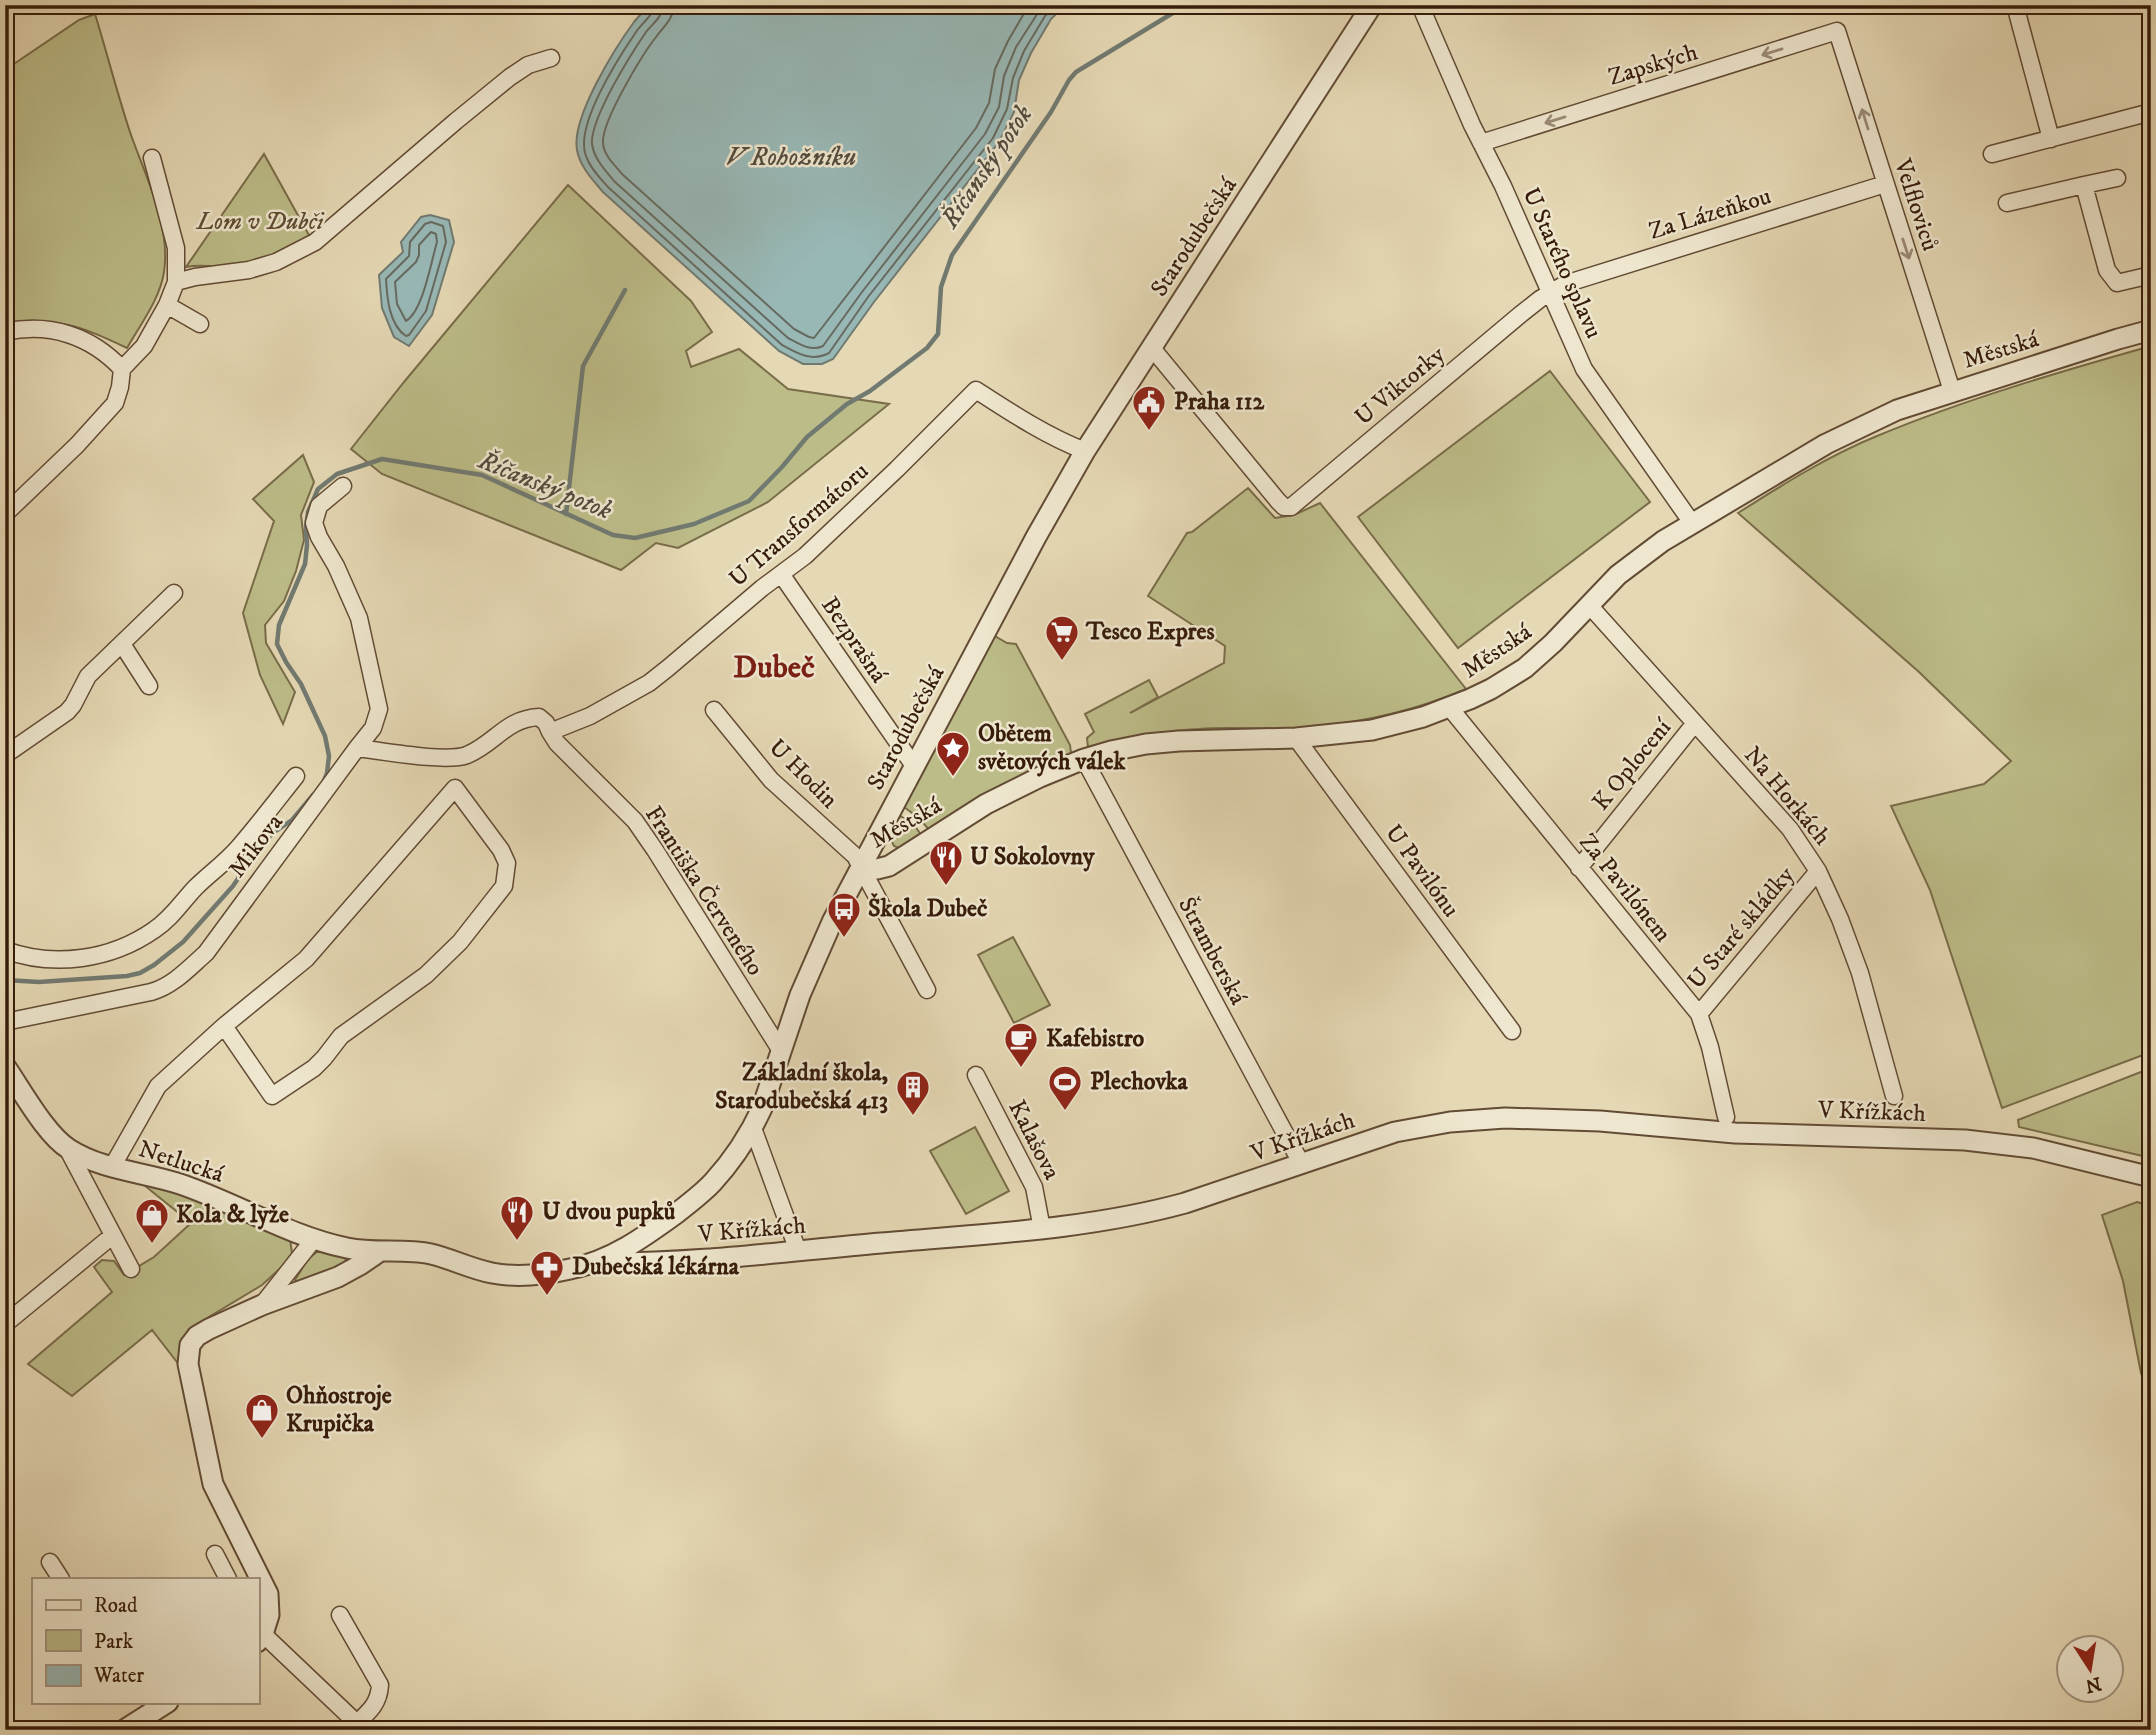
<svg xmlns="http://www.w3.org/2000/svg" width="2156" height="1735" font-family="'IM FELL DW Pica',serif">
<style>
.green{fill:#bcbc88;stroke:#796c49;stroke-width:2}
.water{fill:#98b8b6;stroke:#717a71;stroke-width:2}
.lines{fill:none;stroke-linecap:round;stroke-linejoin:round}
.shore{stroke:#676a60;stroke-width:2}
.stream{stroke:#717a71;stroke-width:4.5}
.minor-casing{stroke:#624b34;stroke-width:19}
.tertiary-casing{stroke:#624b34;stroke-width:23}
.minor{stroke:#eee6ce;stroke-width:16}
.tertiary{stroke:#eee6ce;stroke-width:19}
.oneway{stroke:#9b8b76}
.labels{text-anchor:middle;dominant-baseline:central;stroke-width:5;stroke-linejoin:round;paint-order:stroke}
.street-label{font-size:24px;fill:#361c0a;stroke:#eee6ce}
.park-label{font-size:24px;font-style:italic;fill:#5e4c30;stroke:#eee6ce}
.poi-label{font-size:24px;font-weight:bold;fill:#361c0a;stroke:#eee6ce;text-anchor:start}
.water-label{font-size:26px;font-style:italic;fill:#534b3e;stroke:#eee6ce}
.district-label{font-size:32px;font-weight:bold;fill:#7a1f14;stroke:#eee6ce}
</style>
<rect width="100%" height="100%" fill="#e5d8b4"/>
<filter id="stains"><feTurbulence type="fractalNoise" baseFrequency=".00286" numOctaves="4"/><feColorMatrix values="0 0 0 0 .2 0 0 0 0 .09 0 0 0 0 .02 0 0 0 .5 -.17"/></filter>
<radialGradient id="worn" r=".72"><stop offset=".6" stop-color="#630" stop-opacity="0"/><stop offset="1" stop-color="#630" stop-opacity=".3"/></radialGradient>
<path class="green" d="M 95,14 C 107,53 117,93 130,132 C 145,176 171,224 164,272 C 160,299 140,325 127,348 C 78,325 60,318 5,323 L 5,70 L 79,20 Z
M 264,154 L 310,237 C 289,247 258,267 234,268 C 216,268 205,263 186,267 Z
M 568,185 L 691,301 L 712,332 L 686,351 L 691,367 L 739,349 L 788,389 L 889,404 L 768,502 L 678,548 L 656,543 L 621,570 L 382,474 L 351,449 L 404,382 Z
M 2151,346 L 2151,1052 L 2002,1108 L 1930,890 L 1891,806 L 1984,784 L 2011,761 L 1919,672 L 1738,513 C 1782,485 1828,456 1877,436 C 1966,399 2059,372 2151,346 Z
M 1550,371 L 1650,502 L 1458,648 L 1358,517 Z
M 303,455 L 314,482 L 301,515 L 304,540 L 296,571 L 284,601 L 265,625 L 266,643 L 295,692 L 283,724 L 260,675 L 243,613 L 274,521 L 253,499 Z
M 1248,488 L 1275,518 L 1294,515 L 1320,503 L 1466,689 C 1415,711 1366,722 1311,727 C 1274,731 1236,726 1199,729 C 1161,731 1125,738 1088,747 L 1087,738 L 1094,732 L 1085,714 L 1149,680 L 1158,697 L 1130,713 L 1224,663 L 1225,646 L 1148,596 L 1187,533 L 1192,532 Z
M 993,635 L 1007,643 L 1016,644 L 1070,745 L 1071,753 L 1068,757 L 930,831 L 919,818 L 904,807 Z
M 899,815 L 914,825 L 922,836 L 901,849 L 894,846 L 888,834 Z
M 1013,937 L 1050,1005 L 1014,1023 L 978,955 Z
M 2151,1068 L 2151,1158 L 2019,1127 L 2018,1120 Z
M 975,1127 L 1009,1191 L 966,1214 L 930,1151 Z
M 144,1183 L 202,1200 L 290,1239 L 292,1253 L 285,1264 L 262,1285 L 189,1329 L 182,1344 L 180,1366 L 152,1330 L 72,1396 L 28,1364 L 112,1292 L 94,1267 L 102,1260 L 114,1261 L 124,1275 L 154,1257 L 191,1223 L 144,1185 Z
M 2137,1202 L 2151,1206 L 2151,1404 L 2141,1373 L 2123,1281 L 2102,1215 Z
M 317,1252 L 334,1252 L 346,1256 L 345,1264 L 300,1283 L 295,1280 L 308,1259 Z"/>
<path class="water" d="M 649,5 L 1065,5 L 1051,19 L 1031,53 L 1019,80 L 1014,112 L 999,142 L 874,302 L 833,359 L 822,364 L 803,364 L 779,351 L 603,192 C 593,180 580,167 577,150 C 571,118 615,48 634,22 C 639,16 644,11 649,5 Z
M 430,215 L 449,220 L 454,242 L 432,315 L 409,346 L 394,337 L 382,308 L 379,275 L 403,252 L 401,242 L 421,217 Z"/>
<g class="lines">
<path class="shore" d="M 654,5 C 653,16 642,23 636,32 C 619,57 574,126 586,156 C 590,168 600,178 608,187 L 782,345 C 798,354 812,362 829,353 L 868,297 L 993,138 L 1007,109 L 1013,78 L 1024,51 L 1045,16 L 1055,5
M 663,5 C 662,18 653,23 646,32 C 631,54 590,119 592,144 C 594,159 606,171 614,181 L 788,338 C 799,344 811,352 823,346 L 862,292 L 985,134 L 999,107 L 1004,76 L 1016,47 L 1043,5
M 674,5 C 673,20 664,26 656,37 C 642,55 602,121 603,142 C 603,155 615,165 622,174 L 794,329 L 809,337 L 814,338 L 976,128 L 989,103 L 995,69 L 1008,41 L 1029,5
M 431,222 L 443,226 L 446,242 L 426,311 L 409,335 L 406,336 C 389,325 387,297 386,279 L 409,256 L 410,242 L 425,224 Z
M 431,232 L 436,234 L 437,242 C 431,262 423,311 406,321 L 397,304 L 395,282 L 416,262 L 419,255 L 419,245 Z"/>
<path class="stream" d="M 566,514 L 583,366 L 625,290
M 323,783 L 327,773 L 329,756 L 325,736 L 301,684 L 286,662 L 277,644 L 279,625 L 305,564 L 307,545 L 306,528 L 308,512 L 318,489 L 337,474 L 382,459 L 482,475 L 613,535 L 635,538 L 694,524 L 749,501 L 782,467 L 807,437 L 847,404 L 870,391 L 927,348 L 938,334 L 941,287 L 952,255 L 1051,112 L 1069,80 L 1076,72 L 1186,5
M 5,980 L 39,982 L 127,976 L 140,973 L 154,965 L 183,942 L 233,886 L 257,850 L 273,833 L 292,820 L 313,795"/>
<defs>
<path id="minor" d="M 1420,5 L 1472,125 L 1503,186 L 1584,369 L 1692,523
M 1497,5 L 1501,5
M 2015,5 L 2051,139
M 1481,143 L 1837,31 L 1952,391
M 1992,154 L 2151,112
M 2084,185 L 2117,178
M 2007,203 L 2084,185 L 2107,270 L 2117,283 L 2151,275
M 176,282 L 195,277 L 249,270 L 276,262 L 315,242 L 456,121 L 510,77 L 528,65 L 551,58
M 167,305 L 200,324
M 5,332 C 50,322 91,336 122,369
M 1152,348 L 1278,501 L 1284,507 L 1291,507 L 1521,314 L 1540,299 L 1565,284 L 1885,184
M 343,486 L 319,506 L 314,523 L 319,537 L 336,566 L 359,618 L 379,709 L 373,728 L 357,748
M 5,514 L 77,445 L 115,403 L 120,387 L 122,369 L 144,346 L 167,305 L 176,282 L 176,248 L 152,158
M 781,574 L 914,766
M 1589,605 L 1790,829 L 1818,871 L 1840,919 L 1860,973 L 1894,1096
M 122,644 L 149,686
M 1450,708 L 1699,1014 L 1710,1047 L 1726,1117
M 714,710 L 771,780 L 855,856 L 927,990
M 550,732 L 557,743 L 635,821 L 655,850 L 781,1051
M 1296,738 L 1512,1031
M 5,755 L 67,712 L 73,705 L 88,676 L 174,593
M 1084,759 L 1301,1163
M 1579,868 L 1695,723
M 5,950 C 54,968 111,960 154,930 C 171,919 181,903 195,888 C 209,874 225,863 238,848 C 258,825 277,800 296,776
M 1699,1014 L 1818,871
M 5,1022 L 151,992 C 173,986 189,968 206,953 L 357,748 C 383,751 446,763 467,755 C 496,743 505,719 539,717 L 546,723 L 550,732 L 590,716 L 649,683 L 668,668 L 762,588 L 805,556 L 897,469 L 976,390 C 1010,412 1046,436 1085,451
M 976,1075 L 1034,1187 L 1042,1229
M 753,1128 L 798,1251
M 67,1148 L 131,1269
M 112,1167 L 158,1086 L 224,1026 L 306,959 L 455,788 L 501,850 L 507,863 L 504,886 L 460,942 L 426,975 L 341,1036 L 324,1058 L 314,1068 L 272,1096 L 224,1026
M 262,1305 L 314,1239
M 5,1324 L 112,1236
M 215,1554 L 228,1579
M 50,1562 L 61,1579
M 340,1615 L 380,1685 C 379,1703 370,1711 357,1723
M 263,1634 L 364,1730"/>
<path id="tertiary" d="M 861,868 L 877,869 L 889,866 L 986,804 L 1040,777 L 1084,759 L 1111,751 L 1146,744 L 1179,741 L 1296,738 L 1372,730 L 1423,717 L 1470,699 L 1491,689 L 1525,668 L 1553,643 L 1618,575 L 1663,541 L 1826,444 L 1897,410 L 2118,339 L 2151,330
M 5,1066 C 21,1089 46,1135 69,1149 C 102,1170 143,1172 180,1184 C 236,1203 289,1236 347,1248 C 375,1254 404,1248 431,1254 C 452,1259 471,1269 492,1273 C 518,1278 544,1275 570,1269 C 611,1261 644,1237 677,1213 C 689,1203 702,1194 713,1182 C 733,1160 750,1134 762,1108 L 800,995 L 832,922 L 1036,537 L 1085,451 L 1372,5
M 600,1263 C 694,1264 788,1251 881,1243 C 982,1234 1086,1230 1185,1203 L 1395,1132 L 1450,1122 L 1505,1118 L 1600,1121 L 1735,1133 L 1965,1140 L 2033,1148 L 2151,1177
M 257,1642 L 263,1634 L 269,1615 L 268,1594 L 213,1484 L 188,1364 L 190,1345 L 197,1336 L 209,1329 L 262,1305 L 338,1277 L 360,1265 L 379,1252
M 124,1730 L 168,1702"/>
</defs>
<use href="#minor" class="minor-casing"/>
<use href="#tertiary" class="tertiary-casing"/>
<use href="#minor" class="minor"/>
<use href="#tertiary" class="tertiary"/>
</g>
<defs><path id="oneway-shaft" d="M-6 0H5M1.5-3L5.5 0L1.5 3" fill="none" stroke-width="1.6" stroke-linecap="round" stroke-linejoin="round" transform="scale(1.75)"/></defs>
<g class="oneway">
<use href="#oneway-shaft" transform="translate(1772 52) rotate(163)"/>
<use href="#oneway-shaft" transform="translate(1865 119) rotate(-107)"/>
<use href="#oneway-shaft" transform="translate(1555 120) rotate(163)"/>
<use href="#oneway-shaft" transform="translate(1906 249) rotate(72)"/>
</g>
<defs>
<symbol id="civic-pin" viewBox="-11 -11 22 30"><path d="M0 17L-7.5 6A9.5 9.5 0 1 1 7.5 6Z" fill="#8f2418" stroke="#eee6ce"/><path d="M-.6-6.5H3V-4.5H.6V-3L4-1V1h2V6H-6V1h2V-1L-.6-3ZM-1.2 2.5V6h2.4V2.5Z" fill="#fff"/></symbol>
<symbol id="supermarket-pin" viewBox="-11 -11 22 30"><path d="M0 17L-7.5 6A9.5 9.5 0 1 1 7.5 6Z" fill="#8f2418" stroke="#eee6ce"/><path d="M-6-5.5h2.5l.6 2H6L4.5 2H-2.5L-4.4-4H-6ZM-1.5 3.2a1.3 1.3 0 1 0 .1 0ZM3 3.2a1.3 1.3 0 1 0 .1 0Z" fill="#fff"/></symbol>
<symbol id="sight-pin" viewBox="-11 -11 22 30"><path d="M0 17L-7.5 6A9.5 9.5 0 1 1 7.5 6Z" fill="#8f2418" stroke="#eee6ce"/><path d="M0-6L1.8-2.2L6-1.7L2.9 1.2L3.7 5.4L0 3.3L-3.7 5.4L-2.9 1.2L-6-1.7L-1.8-2.2Z" fill="#fff"/></symbol>
<symbol id="restaurant-pin" viewBox="-11 -11 22 30"><path d="M0 17L-7.5 6A9.5 9.5 0 1 1 7.5 6Z" fill="#8f2418" stroke="#eee6ce"/><path d="M-5-6h1v4h1v-4h1v4h1v-4h1v5L-1.5 .5V6h-2V.5L-5-1ZM5-6V6H3V1.5H1.5Q1.5-4 5-6Z" fill="#fff"/></symbol>
<symbol id="bus-pin" viewBox="-11 -11 22 30"><path d="M0 17L-7.5 6A9.5 9.5 0 1 1 7.5 6Z" fill="#8f2418" stroke="#eee6ce"/><path d="M-5-6H5V4H4V6H2V4H-2V6H-4V4H-5ZM-3.5-4V0h7V-4ZM-3.5 1.2v1.5H-2V1.2ZM2 1.2v1.5H3.5V1.2Z" fill="#fff"/></symbol>
<symbol id="cafe-pin" viewBox="-11 -11 22 30"><path d="M0 17L-7.5 6A9.5 9.5 0 1 1 7.5 6Z" fill="#8f2418" stroke="#eee6ce"/><path d="M-5.5-4.5H6V0H3Q3 3.5 0 3.5H-2.5Q-5.5 3.5-5.5 0ZM3-3.2v2h1.7v-2ZM-6 4.5H4V6H-6Z" fill="#fff"/></symbol>
<symbol id="stadium-pin" viewBox="-11 -11 22 30"><path d="M0 17L-7.5 6A9.5 9.5 0 1 1 7.5 6Z" fill="#8f2418" stroke="#eee6ce"/><path d="M0-5a6.5 5 0 1 0 0 10a6.5 5 0 1 0 0-10ZM-3.5-1.8h7v3.6h-7Z" fill="#fff"/></symbol>
<symbol id="building-pin" viewBox="-11 -11 22 30"><path d="M0 17L-7.5 6A9.5 9.5 0 1 1 7.5 6Z" fill="#8f2418" stroke="#eee6ce"/><path d="M-4-6H4V6H1V3H-1V6H-4ZM-2.5-4.3h1.7v1.8h-1.7ZM.8-4.3h1.7v1.8H.8ZM-2.5-1h1.7V.8h-1.7ZM.8-1h1.7V.8H.8Z" fill="#fff"/></symbol>
<symbol id="shop-pin" viewBox="-11 -11 22 30"><path d="M0 17L-7.5 6A9.5 9.5 0 1 1 7.5 6Z" fill="#8f2418" stroke="#eee6ce"/><path d="M-5-2.5h2.3a2.7 3.5 0 0 1 5.4 0H5L5.5 6h-11ZM-1.5-2.5h3a1.5 2.3 0 0 0-3 0Z" fill="#fff"/></symbol>
<symbol id="pharmacy-pin" viewBox="-11 -11 22 30"><path d="M0 17L-7.5 6A9.5 9.5 0 1 1 7.5 6Z" fill="#8f2418" stroke="#eee6ce"/><path d="M-2-6h4v4h4v4h-4v4h-4v-4h-4v-4h4Z" fill="#fff"/></symbol>
</defs>
<g fill-rule="evenodd">
<use href="#civic-pin" x="1130" y="383" width="38" height="52"/>
<use href="#supermarket-pin" x="1043" y="613" width="38" height="52"/>
<use href="#sight-pin" x="934" y="729" width="38" height="52"/>
<use href="#restaurant-pin" x="927" y="838" width="38" height="52"/>
<use href="#bus-pin" x="825" y="890" width="38" height="52"/>
<use href="#cafe-pin" x="1002" y="1020" width="38" height="52"/>
<use href="#stadium-pin" x="1046" y="1063" width="38" height="52"/>
<use href="#building-pin" x="894" y="1068" width="38" height="52"/>
<use href="#restaurant-pin" x="498" y="1193" width="38" height="52"/>
<use href="#shop-pin" x="133" y="1196" width="38" height="52"/>
<use href="#pharmacy-pin" x="528" y="1248" width="38" height="52"/>
<use href="#shop-pin" x="243" y="1391" width="38" height="52"/>
</g>
<g class="labels">
<g class="street-label">
<text transform="translate(1653 65) rotate(-17)">Zapských</text>
<text transform="translate(1916 205) rotate(72)">Velfloviců</text>
<text transform="translate(1710 214) rotate(-17)">Za Lázeňkou</text>
<text transform="translate(1194 237) rotate(-57)">Starodubečská</text>
<text transform="translate(1562 263) rotate(66)">U Starého splavu</text>
<text transform="translate(2001 350) rotate(-17)">Městská</text>
<text transform="translate(1400 386) rotate(-40)">U Viktorky</text>
<text transform="translate(799 525) rotate(-41)">U Transformátoru</text>
<text transform="translate(854 640) rotate(56)">Bezprašná</text>
<text transform="translate(1497 651) rotate(-34)">Městská</text>
<text transform="translate(906 728) rotate(-62)">Starodubečská</text>
<text transform="translate(1632 765) rotate(-51)">K Oplocení</text>
<text transform="translate(803 774) rotate(45)">U Hodin</text>
<text transform="translate(1787 796) rotate(50)">Na Horkách</text>
<text transform="translate(906 823) rotate(-30)">Městská</text>
<text transform="translate(256 846) rotate(-53)">Mikova</text>
<text transform="translate(1422 871) rotate(54)">U Pavilónu</text>
<text transform="translate(1625 888) rotate(51)">Za Pavilónem</text>
<text transform="translate(704 891) rotate(57)">Františka Červeného</text>
<text transform="translate(1741 928) rotate(-50)">U Staré skládky</text>
<text transform="translate(1212 951) rotate(62)">Štramberská</text>
<text transform="translate(1872 1112) rotate(2)">V Křížkách</text>
<text transform="translate(1303 1137) rotate(-19)">V Křížkách</text>
<text transform="translate(1034 1140) rotate(63)">Kalašova</text>
<text transform="translate(181 1162) rotate(18)">Netlucká</text>
<text transform="translate(752 1230) rotate(-5)">V Křížkách</text>
</g>
<g class="park-label">
<text x="260" y="222">Lom v Dubči</text>
</g>
<g class="poi-label">
<text x="1174" y="402">Praha 112</text>
<text x="1086" y="632">Tesco Expres</text>
<text x="978" y="734">Obětem<tspan x="978" dy="28">světových válek</tspan></text>
<text x="970" y="857">U Sokolovny</text>
<text x="868" y="909">Škola Dubeč</text>
<text x="1046" y="1039">Kafebistro</text>
<text x="888" y="1073" text-anchor="end">Základní škola,<tspan x="888" dy="28">Starodubečská 413</tspan></text>
<text x="1090" y="1082">Plechovka</text>
<text x="542" y="1212">U dvou pupků</text>
<text x="176" y="1215">Kola &amp; lyže</text>
<text x="572" y="1267">Dubečská lékárna</text>
<text x="286" y="1396">Ohňostroje<tspan x="286" dy="28">Krupička</tspan></text>
</g>
<g class="water-label">
<text x="791" y="157">V Rohožníku</text>
<text transform="translate(987 167) rotate(-56)">Říčanský potok</text>
<text transform="translate(545 486) rotate(22)">Říčanský potok</text>
</g>
<g class="district-label">
<text x="774" y="668">Dubeč</text>
</g>
</g>
<rect width="2156" height="1735" fill="none" stroke="#e5d8b4" stroke-width="28"/>
<rect x="7" y="7" width="2142" height="1721" fill="none" stroke="#361c0a" stroke-width="3.5"/>
<rect x="14" y="14" width="2128" height="1707" fill="none" stroke="#361c0a" stroke-width="2"/>
<rect x="32" y="1578" width="228" height="126" fill="#eee6ce" stroke="#a49580" stroke-width="2"/>
<rect x="46" y="1600" width="35" height="10" fill="#eee6ce" stroke="#a49580" stroke-width="2"/>
<text x="94" y="1612" font-size="21" fill="#361c0a">Road</text>
<rect x="46" y="1630" width="35" height="21" fill="#bcbc88" stroke="#a49580" stroke-width="2"/>
<text x="94" y="1648" font-size="21" fill="#361c0a">Park</text>
<rect x="46" y="1665" width="35" height="21" fill="#98b8b6" stroke="#a49580" stroke-width="2"/>
<text x="94" y="1682" font-size="21" fill="#361c0a">Water</text>
<g transform="translate(2090 1669) rotate(168)"><circle r="33" fill="#eee6ce" stroke="#a49580" stroke-width="2"/>
<path d="M0-5L12 26L0 18L-12 26Z" fill="#8f2418"/>
<text y="-10" font-size="19" font-weight="bold" text-anchor="middle" fill="#361c0a">N</text>
</g>
<rect width="100%" height="100%" filter="url(#stains)"/>
<rect width="100%" height="100%" fill="url(#worn)"/>
</svg>
